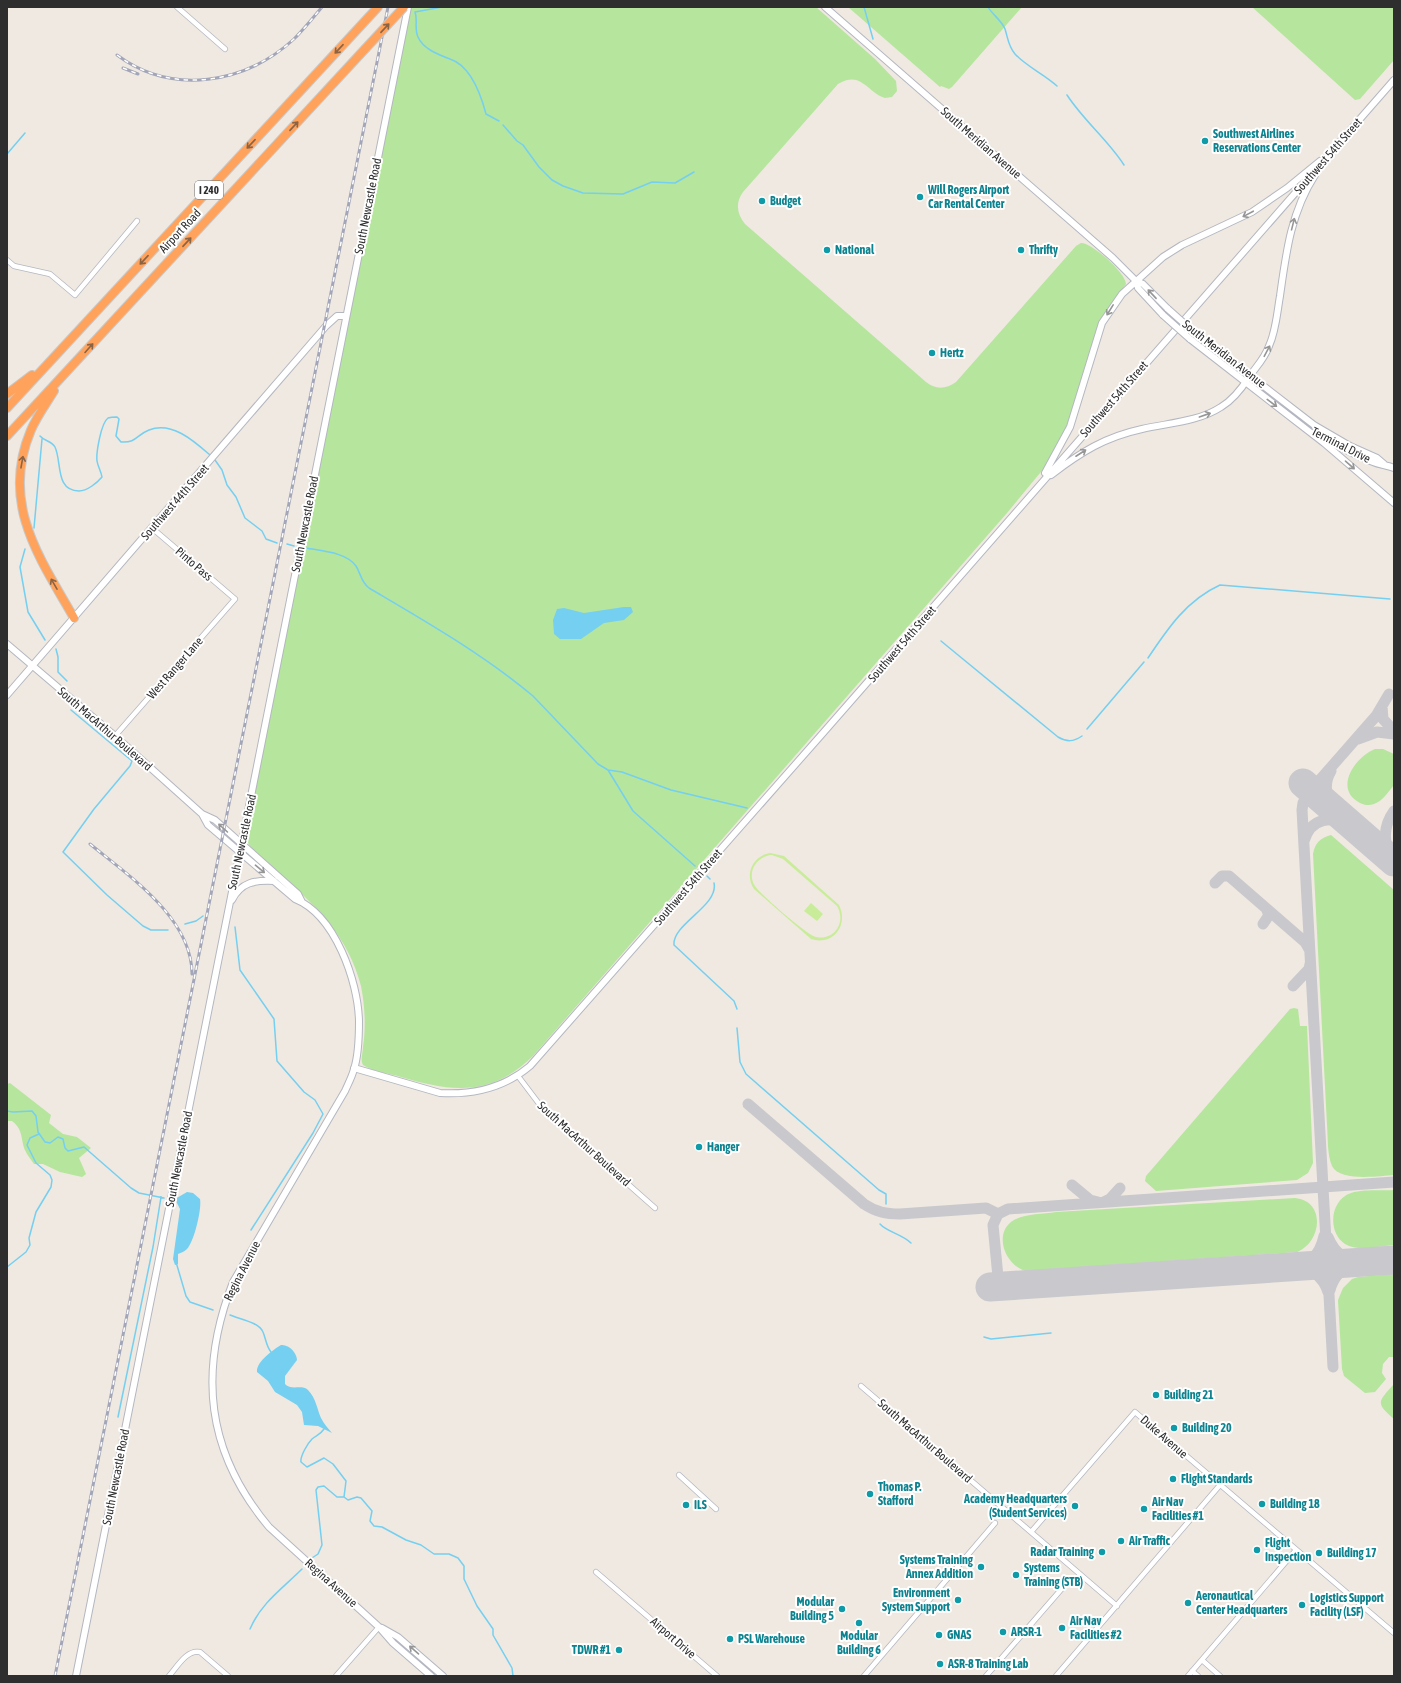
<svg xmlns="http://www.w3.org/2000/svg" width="1401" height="1683" font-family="'Asap Condensed',sans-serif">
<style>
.green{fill:#b6e59e}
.pitch{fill:#c9ec9a;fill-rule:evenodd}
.water{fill:#75cff0}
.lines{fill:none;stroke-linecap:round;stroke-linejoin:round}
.stream{stroke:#75cff0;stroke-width:1.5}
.taxiway{stroke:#c9c8cc;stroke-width:11}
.runway{stroke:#c9c8cc;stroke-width:29}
.street-casing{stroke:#b4b7c1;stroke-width:6}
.secondary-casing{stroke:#b4b7c1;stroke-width:8}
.highway-casing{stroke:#c9c9c9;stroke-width:10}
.street{stroke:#fff;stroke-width:4.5}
.secondary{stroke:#fff;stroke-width:6}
.highway{stroke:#ffa35c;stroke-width:8}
.rail-casing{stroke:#a3a6b8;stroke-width:3}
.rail{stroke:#fff;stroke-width:1.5;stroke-dasharray:4.5;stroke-linecap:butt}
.secondary-bridge-casing{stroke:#b4b7c1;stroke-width:8;stroke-linecap:butt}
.highway-bridge-casing{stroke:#c9c9c9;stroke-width:10;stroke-linecap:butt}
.secondary-bridge{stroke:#fff;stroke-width:6}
.highway-bridge{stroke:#ffa35c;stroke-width:8}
.oneway{stroke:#8c6343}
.oneway2{stroke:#969696}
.culture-dot{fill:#0f9aa8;stroke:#fff;stroke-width:1.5}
.labels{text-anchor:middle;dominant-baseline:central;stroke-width:4;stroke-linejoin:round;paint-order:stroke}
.shield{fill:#fff;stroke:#6d6d6d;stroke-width:1}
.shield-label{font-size:11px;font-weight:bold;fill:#2e2e2e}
.culture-label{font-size:12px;font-weight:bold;fill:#0d838f;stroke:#fff;text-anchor:start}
.street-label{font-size:12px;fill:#2e2e2e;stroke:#fff}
</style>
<rect width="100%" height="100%" fill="#efe9e1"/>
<path class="green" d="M 412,7 L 816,7 L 875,59 L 896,81 L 897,91 L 892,97 L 885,98 C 867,92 861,70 838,84 L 743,192 C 735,203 737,214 745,224 L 926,382 C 936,390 946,389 956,382 L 1076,246 L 1081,243 C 1091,242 1126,273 1126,284 L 1103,317 L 1069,424 L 1045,467 L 1007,513 L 533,1056 C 491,1097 452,1092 401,1077 C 389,1073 373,1072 363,1065 C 360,1059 363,1053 363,1047 C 366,1027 365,1006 361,986 C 348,937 320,910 283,877 C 272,867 260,859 251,848 L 247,841 L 246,830 L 410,9 Z
M 848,7 L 1022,7 L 952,87 L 949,89 L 941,86 L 940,87 Z
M 1252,7 L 1394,7 L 1394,60 L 1360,99 L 1355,100 Z
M 1375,749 L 1383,749 L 1394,754 L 1394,785 C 1388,792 1383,801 1374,804 C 1369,806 1364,805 1360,803 C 1333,789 1355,757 1375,749 Z
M 1331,835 L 1394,890 L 1394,1175 C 1379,1176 1340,1182 1332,1166 C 1327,1155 1328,1137 1327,1125 L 1313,854 C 1315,843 1320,838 1331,835 Z
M 1294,1008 L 1298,1009 L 1300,1026 L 1307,1026 L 1313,1163 L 1308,1173 L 1297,1180 L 1156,1191 L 1145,1181 L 1146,1176 L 1290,1009 Z
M 10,1083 L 51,1115 L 49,1123 L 63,1134 L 77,1137 L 91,1148 L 79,1158 L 86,1174 L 82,1177 L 60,1172 L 43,1164 L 34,1164 C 30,1158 24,1151 23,1144 C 21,1134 21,1128 12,1121 L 7,1121 L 7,1084 Z
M 1394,1190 L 1394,1245 C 1380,1246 1358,1252 1345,1244 C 1327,1232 1330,1200 1351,1193 C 1363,1189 1381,1191 1394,1190 Z
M 1295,1198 C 1326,1201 1322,1242 1297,1252 L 1025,1271 C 1004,1264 993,1232 1014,1220 C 1025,1214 1043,1214 1056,1212 Z
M 1394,1274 L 1394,1357 L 1389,1357 L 1383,1364 L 1382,1373 L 1386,1379 L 1375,1392 L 1365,1393 L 1344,1376 L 1342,1369 L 1338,1300 L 1343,1288 L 1352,1279 L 1358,1277 Z
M 1394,1384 L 1394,1419 C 1375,1403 1378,1402 1394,1384 Z"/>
<path class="pitch" d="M 770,853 L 784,856 L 839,905 C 849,925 833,946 811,939 L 754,889 C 744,874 753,856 770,853 ZM 772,855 L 783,859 L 837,906 C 841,913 842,921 837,929 C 832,936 824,939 816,937 C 808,936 760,894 755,886 C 746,872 757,856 772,855 Z
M 811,903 L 823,914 L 817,921 L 804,911 Z"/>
<path class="water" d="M 624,607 L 631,607 L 633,612 L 624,620 L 604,623 L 581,639 L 560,639 L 554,634 L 553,620 L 557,609 L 564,608 L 584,613 Z
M 187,1192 L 193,1193 L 200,1199 C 202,1209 194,1242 187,1249 C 185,1251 181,1253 178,1254 L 178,1264 L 175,1265 L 173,1259 L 180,1209 L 175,1199 Z
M 281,1345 C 289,1344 297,1353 297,1360 L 285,1376 L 285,1384 C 291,1391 302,1384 308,1390 C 316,1398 317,1409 321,1418 C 324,1424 328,1428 332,1433 L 318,1426 L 304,1425 L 302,1412 L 297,1405 L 275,1392 L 268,1381 L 257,1372 C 256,1362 273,1350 281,1345 Z"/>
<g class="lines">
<path class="stream" d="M 442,7 L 415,12 C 418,20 414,29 418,37 C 423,49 439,55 450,59 C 471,66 481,95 486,114 L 499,121
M 864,7 L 873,39
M 988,7 C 992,14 1002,21 1005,29 C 1008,38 1008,46 1015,54 C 1027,67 1044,74 1057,86
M 1067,95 C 1084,121 1108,140 1124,165
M 503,125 L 517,141 L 523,145 L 539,167 L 552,180 L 563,186 L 583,193 L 623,194 L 652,182 L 675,183 L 694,172
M 7,154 L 25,133
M 40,436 C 44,441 52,441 55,447 C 62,462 55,491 79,491 C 87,491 97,483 102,477 C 101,471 98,467 97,461 C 96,453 101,423 108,418 C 111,417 114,417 117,417 L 119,419 L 116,436 L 121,442 C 137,443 136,435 149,430 C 172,421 194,441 210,455
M 215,460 L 222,470 L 227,485 L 236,497 L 245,518 L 262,531 L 266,539 L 277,543
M 34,528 L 42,439
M 287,544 L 294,546
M 306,548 C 321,551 346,552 356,566 C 361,574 361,582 369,588 C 425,621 483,654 533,696 L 598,764 L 608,770 L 633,811 L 695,866
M 25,549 L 20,567 L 28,612 L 45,640
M 941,641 L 1058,737 C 1067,742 1073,742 1082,736
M 56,649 L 58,657 L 58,672 L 67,681
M 1148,658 C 1168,628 1187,600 1220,585 L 1390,599
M 71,710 L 132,761 L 130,766 L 94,809 L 63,852 L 107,895 L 143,926 L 151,930 L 168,930
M 1087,729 L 1144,662
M 608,770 L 622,772 L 671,790 L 747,808
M 707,876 L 710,879
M 714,883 C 719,906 672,924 674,945 L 734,1001 L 737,1009
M 185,924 L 196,921 L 203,916
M 235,927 L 240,970 L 274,1019 L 277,1061 L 304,1092 L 315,1100 L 323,1114 L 313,1133 L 251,1230
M 737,1028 L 740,1062 L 746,1074 L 879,1190 L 886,1194 L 886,1204
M 7,1111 L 13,1112 L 32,1111 L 36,1116 L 38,1132 L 45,1142 L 50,1143 L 58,1137 L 63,1139 L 65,1148 L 68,1151 L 84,1147 L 131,1188 L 139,1193 L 164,1198
M 880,1224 C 887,1232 902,1234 911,1243
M 176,1262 L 186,1296 L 190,1302 L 213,1310
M 7,1267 L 26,1252 L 30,1245 L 29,1238 L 36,1212 L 51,1187 L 52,1180 L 50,1175 L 36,1163 L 27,1145 L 30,1138 L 39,1134
M 7,1291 L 7,1301
M 230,1315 C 239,1319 259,1322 263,1332 C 266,1339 266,1346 271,1352
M 984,1337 L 991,1339 L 1051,1333
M 118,1417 L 153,1247 L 161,1197
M 324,1429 C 320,1435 317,1435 312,1439 C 308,1443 300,1456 301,1462 L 307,1467 L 324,1458 L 333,1464 L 346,1481 L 344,1497
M 312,1558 L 318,1554 L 322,1545 L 316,1490 L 318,1487 L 324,1486 L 337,1497 L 344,1497 L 348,1500 L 357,1497 L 361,1498 L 372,1511 L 370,1521 L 374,1526 L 382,1527 L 406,1540 L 421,1545 L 434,1554 L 449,1554 L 458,1558 L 464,1566 L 464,1579 L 477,1606 L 493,1629 L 493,1635 L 512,1668 L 513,1676
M 250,1629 C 261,1603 283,1588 302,1569"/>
<path class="taxiway" d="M 1382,706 L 1383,719 L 1394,731
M 1358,739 L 1377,732 L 1394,734
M 1331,771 C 1322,786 1327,800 1338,814
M 1394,811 C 1383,826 1382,845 1394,860
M 1304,841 C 1311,817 1332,816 1351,825
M 1215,883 L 1222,876 L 1229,876 L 1305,942 L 1309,949
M 1263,924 L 1269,915 L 1266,908
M 1293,986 L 1309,969 L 1310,964
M 748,1104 L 864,1204 C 876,1212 886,1214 900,1214 L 986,1208 L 998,1214
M 1072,1185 L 1090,1200 L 1098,1202
M 1104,1202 L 1110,1199 L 1120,1188
M 1328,1237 C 1335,1254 1346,1261 1364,1262
M 1286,1267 C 1308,1264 1319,1259 1324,1236
M 1294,1267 C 1310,1268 1323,1276 1328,1292
M 999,1287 L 993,1225 L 998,1214 L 1008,1209 L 1394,1182
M 1330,1290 C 1334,1275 1344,1266 1359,1263
M 1333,1367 L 1302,810 L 1303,803 L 1311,790 L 1376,716 L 1389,694"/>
<path class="runway" d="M 1303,783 L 1394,862
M 990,1287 L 1394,1260"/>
<defs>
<path id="street" d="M 177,7 L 225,49
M 7,260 L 14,266 L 50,274 L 75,295 L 137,221
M 115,736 L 235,599 L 152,528
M 518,1076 L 543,1109 L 655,1208
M 861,1386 L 1117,1606
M 679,1475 L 716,1509
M 1031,1532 L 1135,1412 L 1394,1633
M 596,1572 L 717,1676
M 1202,1660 L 1220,1676
M 1192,1671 L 1198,1676
M 169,1676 C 177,1667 187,1649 200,1652 L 228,1676
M 336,1676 L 379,1627
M 864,1676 L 995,1523
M 986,1676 L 1065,1585
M 1056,1676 L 1220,1485
M 1188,1676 L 1296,1550"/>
<path id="secondary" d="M 825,7 L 1113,258 L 1136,281 L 1143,284 L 1168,309
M 1136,281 L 1138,288 L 1163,315
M 1195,333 L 1314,425 L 1350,446 L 1377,458 L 1384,464
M 1190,339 L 1324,443 L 1394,503
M 1319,435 C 1336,445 1354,455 1373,462 C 1380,465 1387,465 1394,468
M 1045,473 L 1070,427 L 1102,323 L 1122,294 L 1163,257 L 1182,245 L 1252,212 L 1287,188 L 1320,161
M 1051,475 C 1081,452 1105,437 1142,429 C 1168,423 1198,422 1221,407 C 1233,400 1242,388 1249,377 C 1256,367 1265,358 1269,346 C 1276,331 1277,313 1280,296 C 1286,253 1291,212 1315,175
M 7,644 L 115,736 L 202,814 L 215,820 L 298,894 L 302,902
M 7,695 L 326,326 L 337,316 L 346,316
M 202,814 L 208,825 L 295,899 C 335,915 358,981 359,1021 C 359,1033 358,1057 354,1069 C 352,1077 348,1084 345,1091 L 233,1282 C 198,1372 206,1452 269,1527 L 379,1627 L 393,1643 L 431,1676
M 232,900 C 241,882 255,880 274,881
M 354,1068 L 440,1093 C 474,1095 504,1088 530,1066 L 823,733 L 1394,80
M 382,1628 L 398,1637 L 443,1676
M 76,1676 L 408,7"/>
<path id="highway" d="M 54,391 C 46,404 37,416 31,430 C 0,503 39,557 74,618
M 7,394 L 32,375
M 7,408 L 378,7
M 7,436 L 365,49"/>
</defs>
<use href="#street" class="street-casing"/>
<use href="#secondary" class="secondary-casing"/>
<use href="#highway" class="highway-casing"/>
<use href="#street" class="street"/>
<use href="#secondary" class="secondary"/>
<use href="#highway" class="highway"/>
<defs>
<path id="rail" d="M 117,55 C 172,96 245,84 294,39 C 304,29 313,18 322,7
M 123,68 L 138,74
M 90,844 C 129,876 192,918 192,974
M 55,1676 L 388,7"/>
</defs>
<use href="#rail" class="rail-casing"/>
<use href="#rail" class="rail"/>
<defs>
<path id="secondary-bridge" d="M 1168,309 L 1195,333
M 1163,315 L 1190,339"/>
<path id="highway-bridge" d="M 365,49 L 404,7"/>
</defs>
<use href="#secondary-bridge" class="secondary-bridge-casing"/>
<use href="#highway-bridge" class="highway-bridge-casing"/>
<use href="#secondary-bridge" class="secondary-bridge"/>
<use href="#highway-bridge" class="highway-bridge"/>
</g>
<defs><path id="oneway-shaft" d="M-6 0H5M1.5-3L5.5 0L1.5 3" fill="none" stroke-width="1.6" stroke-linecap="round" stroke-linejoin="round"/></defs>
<g class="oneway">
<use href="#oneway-shaft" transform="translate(385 28) rotate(-47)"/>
<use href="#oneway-shaft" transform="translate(339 49) rotate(133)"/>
<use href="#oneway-shaft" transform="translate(294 126) rotate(-47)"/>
<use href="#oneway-shaft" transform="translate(251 144) rotate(133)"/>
<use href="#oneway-shaft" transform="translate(187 242) rotate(-47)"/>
<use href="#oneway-shaft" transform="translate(144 260) rotate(133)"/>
<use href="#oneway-shaft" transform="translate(89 348) rotate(-48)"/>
<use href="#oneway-shaft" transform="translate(22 462) rotate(-80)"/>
<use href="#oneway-shaft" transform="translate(54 584) rotate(-120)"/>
</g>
<g class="oneway2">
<use href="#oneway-shaft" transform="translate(1248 214) rotate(152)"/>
<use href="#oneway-shaft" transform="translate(1293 224) rotate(-76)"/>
<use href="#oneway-shaft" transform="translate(1152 294) rotate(-133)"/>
<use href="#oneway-shaft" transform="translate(1110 310) rotate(122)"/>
<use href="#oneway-shaft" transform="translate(1267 351) rotate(-62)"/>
<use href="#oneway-shaft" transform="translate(1272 403) rotate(37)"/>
<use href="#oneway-shaft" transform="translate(1205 415) rotate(-19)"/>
<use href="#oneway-shaft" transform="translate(1081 453) rotate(-33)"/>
<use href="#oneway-shaft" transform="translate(1350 465) rotate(41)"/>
<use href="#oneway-shaft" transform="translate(223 828) rotate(-138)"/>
<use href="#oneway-shaft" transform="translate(260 869) rotate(40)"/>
<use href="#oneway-shaft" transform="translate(414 1650) rotate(-139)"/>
</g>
<g class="culture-dot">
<circle cx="1205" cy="141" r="4"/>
<circle cx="920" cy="197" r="4"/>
<circle cx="762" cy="201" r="4"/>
<circle cx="827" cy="250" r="4"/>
<circle cx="1021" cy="250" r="4"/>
<circle cx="932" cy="353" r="4"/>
<circle cx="699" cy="1147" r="4"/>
<circle cx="1156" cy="1395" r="4"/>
<circle cx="1174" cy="1428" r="4"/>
<circle cx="1173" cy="1479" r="4"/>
<circle cx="870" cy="1494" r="4"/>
<circle cx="1262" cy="1504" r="4"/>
<circle cx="686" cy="1505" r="4"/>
<circle cx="1075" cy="1506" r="4"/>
<circle cx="1144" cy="1509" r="4"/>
<circle cx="1121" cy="1541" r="4"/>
<circle cx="1257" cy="1550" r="4"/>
<circle cx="1102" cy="1552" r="4"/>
<circle cx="1319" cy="1553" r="4"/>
<circle cx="981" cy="1567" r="4"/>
<circle cx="1016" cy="1575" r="4"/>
<circle cx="958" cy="1600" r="4"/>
<circle cx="1188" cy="1603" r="4"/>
<circle cx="1302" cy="1605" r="4"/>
<circle cx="842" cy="1609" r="4"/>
<circle cx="859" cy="1623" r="4"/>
<circle cx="1062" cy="1628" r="4"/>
<circle cx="1003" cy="1632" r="4"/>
<circle cx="939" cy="1635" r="4"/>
<circle cx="730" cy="1639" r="4"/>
<circle cx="619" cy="1650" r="4"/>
<circle cx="940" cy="1664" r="4"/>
</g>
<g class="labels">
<rect class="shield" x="195" y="181" width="28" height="18" rx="3"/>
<g class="shield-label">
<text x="209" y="190">I 240</text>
</g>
<g class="culture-label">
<text x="1213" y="134">Southwest Airlines<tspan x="1213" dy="14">Reservations Center</tspan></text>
<text x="928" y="190">Will Rogers Airport<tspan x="928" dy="14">Car Rental Center</tspan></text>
<text x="770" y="201">Budget</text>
<text x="835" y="250">National</text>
<text x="1029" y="250">Thrifty</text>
<text x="940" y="353">Hertz</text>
<text x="707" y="1147">Hanger</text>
<text x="1164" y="1395">Building 21</text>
<text x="1182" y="1428">Building 20</text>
<text x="1181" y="1479">Flight Standards</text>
<text x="878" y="1487">Thomas P.<tspan x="878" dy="14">Stafford</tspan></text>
<text x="1067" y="1499" text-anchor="end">Academy Headquarters<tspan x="1067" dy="14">(Student Services)</tspan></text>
<text x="1152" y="1502">Air Nav<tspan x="1152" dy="14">Facilities #1</tspan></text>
<text x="1270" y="1504">Building 18</text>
<text x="694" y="1505">ILS</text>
<text x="1129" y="1541">Air Traffic</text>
<text x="1265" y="1543">Flight<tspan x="1265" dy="14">Inspection</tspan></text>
<text x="1094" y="1552" text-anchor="end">Radar Training</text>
<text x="1327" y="1553">Building 17</text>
<text x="973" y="1560" text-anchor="end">Systems Training<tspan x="973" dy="14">Annex Addition</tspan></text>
<text x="1024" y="1568">Systems<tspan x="1024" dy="14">Training (STB)</tspan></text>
<text x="950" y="1593" text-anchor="end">Environment<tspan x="950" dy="14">System Support</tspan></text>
<text x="1196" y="1596">Aeronautical<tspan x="1196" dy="14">Center Headquarters</tspan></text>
<text x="1310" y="1598">Logistics Support<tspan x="1310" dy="14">Facility (LSF)</tspan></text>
<text x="834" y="1602" text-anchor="end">Modular<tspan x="834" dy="14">Building 5</tspan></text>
<text x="1070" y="1621">Air Nav<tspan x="1070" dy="14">Facilities #2</tspan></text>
<text x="1011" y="1632">ARSR-1</text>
<text x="947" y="1635">GNAS</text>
<text x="859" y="1636" text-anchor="middle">Modular<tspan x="859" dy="14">Building 6</tspan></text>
<text x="738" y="1639">PSL Warehouse</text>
<text x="611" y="1650" text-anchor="end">TDWR #1</text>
<text x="948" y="1664">ASR-8 Training Lab</text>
</g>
<g class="street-label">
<text transform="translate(981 143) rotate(41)">South Meridian Avenue</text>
<text transform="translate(1328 156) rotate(-49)">Southwest 54th Street</text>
<text transform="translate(368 206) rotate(-79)">South Newcastle Road</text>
<text transform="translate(180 231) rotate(-47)">Airport Road</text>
<text transform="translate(1224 354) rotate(38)">South Meridian Avenue</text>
<text transform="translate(1114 399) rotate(-49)">Southwest 54th Street</text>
<text transform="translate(1341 445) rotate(27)">Terminal Drive</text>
<text transform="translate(175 502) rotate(-49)">Southwest 44th Street</text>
<text transform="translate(305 524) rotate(-79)">South Newcastle Road</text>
<text transform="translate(194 564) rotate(41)">Pinto Pass</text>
<text transform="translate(902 644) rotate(-49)">Southwest 54th Street</text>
<text transform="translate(175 668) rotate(-49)">West Ranger Lane</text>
<text transform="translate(105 729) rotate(41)">South MacArthur Boulevard</text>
<text transform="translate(242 842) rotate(-78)">South Newcastle Road</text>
<text transform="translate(688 887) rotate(-49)">Southwest 54th Street</text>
<text transform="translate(584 1144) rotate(42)">South MacArthur Boulevard</text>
<text transform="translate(179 1159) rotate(-79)">South Newcastle Road</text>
<text transform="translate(242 1271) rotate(-63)">Regina Avenue</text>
<text transform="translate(1164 1437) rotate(41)">Duke Avenue</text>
<text transform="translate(925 1441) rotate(41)">South MacArthur Boulevard</text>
<text transform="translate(116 1477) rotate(-79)">South Newcastle Road</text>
<text transform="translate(331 1583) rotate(42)">Regina Avenue</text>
<text transform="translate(673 1638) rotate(41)">Airport Drive</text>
</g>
</g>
<rect width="1401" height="1683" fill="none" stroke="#2e2e2e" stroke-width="16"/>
</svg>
